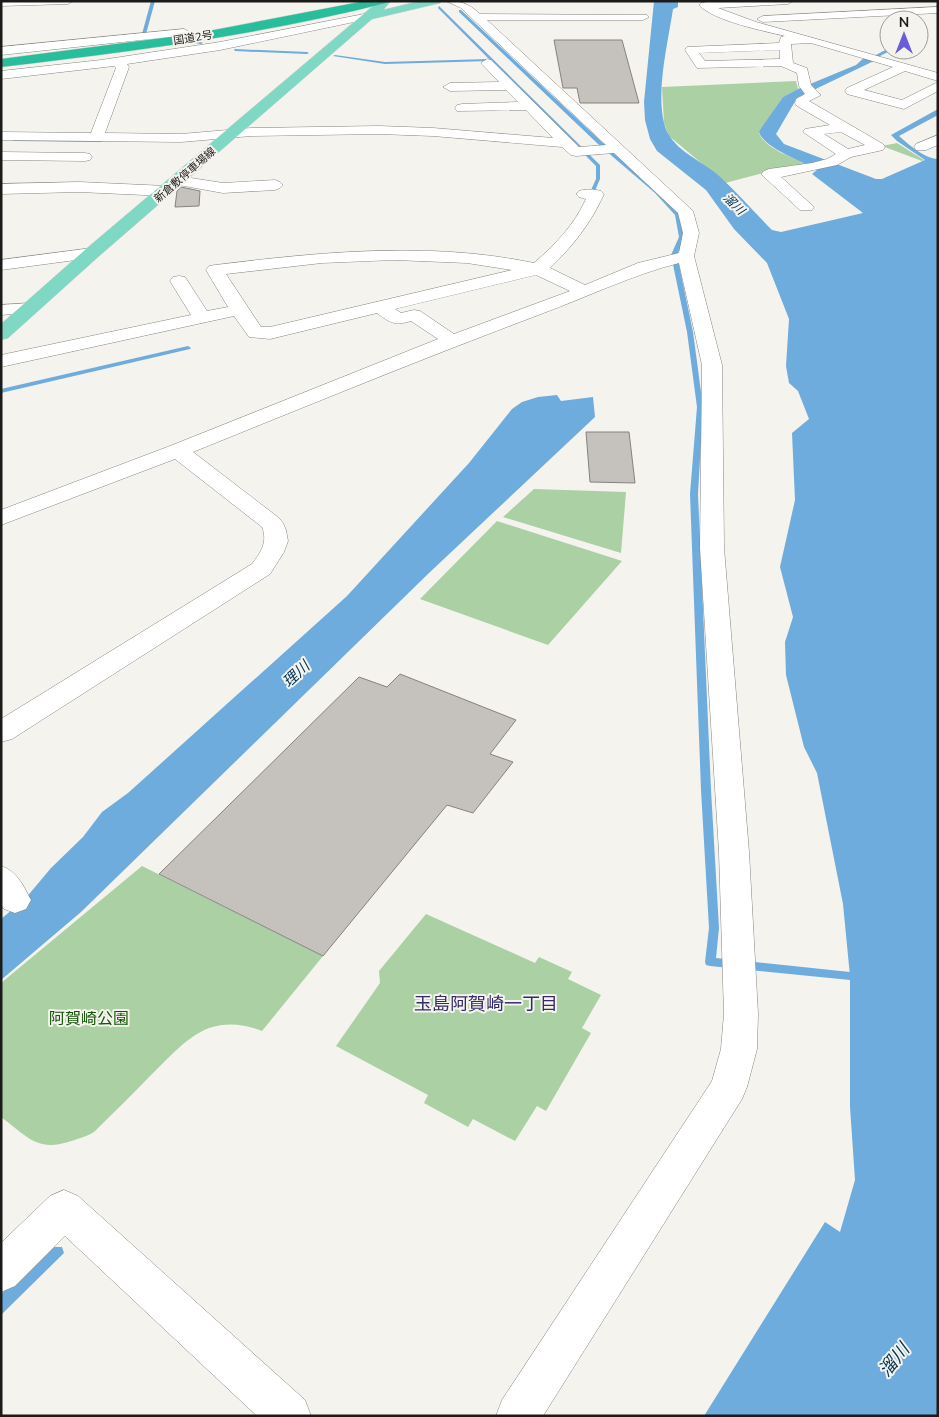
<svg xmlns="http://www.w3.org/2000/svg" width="939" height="1417" font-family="'Nunito Sans','Noto Sans JP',sans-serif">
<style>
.green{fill:#aad0a4}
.water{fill:#6dacdd}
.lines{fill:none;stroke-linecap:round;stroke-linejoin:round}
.stream{fill:#6dacdd;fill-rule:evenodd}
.building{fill:#c5c1bd;stroke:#86827f}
.street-casing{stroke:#878581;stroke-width:1}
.primary-casing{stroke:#d1d1d1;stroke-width:1}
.highway-casing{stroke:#d1d1d1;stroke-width:1}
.street{fill:#fff;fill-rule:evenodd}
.primary{fill:#7fd8c3;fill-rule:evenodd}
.highway{fill:#29be9b;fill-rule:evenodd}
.labels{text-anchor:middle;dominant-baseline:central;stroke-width:4;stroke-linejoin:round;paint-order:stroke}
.far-street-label{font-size:11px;fill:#1b1b19;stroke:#f5f3ee}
.far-water-label{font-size:12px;font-style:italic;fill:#003353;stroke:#f5f3ee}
.water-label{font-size:15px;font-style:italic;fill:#003353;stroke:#f5f3ee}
.near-park-label{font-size:16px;fill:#115604;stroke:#f5f3ee}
.near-neighbourhood-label{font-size:18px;fill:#312c67;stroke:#f5f3ee}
.near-water-label{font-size:18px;font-style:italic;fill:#003353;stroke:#f5f3ee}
</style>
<rect width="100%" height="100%" fill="#f5f3ee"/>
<path class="green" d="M 796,81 L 798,89 L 783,97 L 759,133 C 765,149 794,158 809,165 L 794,165 L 725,183 L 669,136 L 664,123 L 662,87 Z
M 897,143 L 924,160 L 922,161 L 882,146 Z
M 534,489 L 626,492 L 621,553 L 503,517 Z
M 497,521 L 622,561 L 548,645 L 420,599 Z
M 142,866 L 323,956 L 262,1031 C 244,1024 228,1022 209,1028 C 186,1037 169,1058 152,1074 C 133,1094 113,1113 94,1132 C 86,1137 77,1139 68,1142 C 36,1152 26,1135 1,1117 L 1,983 Z
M 426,914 L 535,963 L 539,957 L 572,972 L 568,979 L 601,995 L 582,1028 L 591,1033 L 546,1111 L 537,1106 L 515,1141 L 473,1119 L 468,1127 L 424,1103 L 428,1095 L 336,1046 L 380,983 L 379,971 Z"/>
<path class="water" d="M 654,1 L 678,1 L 678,7 L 673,9 C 668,43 656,89 664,123 C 670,149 699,159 718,175 C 737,192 754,212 772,230 L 781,232 L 863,213 L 812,174 L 818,169 C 803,162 764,148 759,132 L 762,127 L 783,97 L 798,89 L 856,65 L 866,56 L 874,56 L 889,48 L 889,50 L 892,50 L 878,57 L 878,59 L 797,98 L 776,134 L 784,144 L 876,179 L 882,179 L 925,160 L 897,141 L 891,135 L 938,109 L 938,115 L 899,136 C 908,144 925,159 938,159 L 938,1416 L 704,1416 L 825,1222 L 840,1232 L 855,1180 L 850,1107 L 850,976 L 843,904 L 817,773 L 804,747 L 786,675 L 785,642 L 793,617 L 780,567 L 795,500 L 792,433 L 809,419 L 798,391 L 789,383 L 786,366 L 789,319 L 767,263 L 734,229 L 706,190 L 657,151 L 650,139 L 645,120 L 644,102 Z
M 557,395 L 561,401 L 593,397 L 595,417 L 429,573 L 81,912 L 1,980 L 1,919 L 25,899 L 51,868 L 83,837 L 102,812 L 128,793 L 347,596 L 469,463 L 512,409 L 522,402 L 538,397 Z
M 49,1247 L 62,1247 L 64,1253 L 1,1315 L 1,1294 Z"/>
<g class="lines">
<path class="stream" d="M 151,1 L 155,1 L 146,34 L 144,35 L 142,34 Z
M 439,6 L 600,165 L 600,179 L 591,200 L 587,199 L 596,179 L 596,166 L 491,61 L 385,64 L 333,56 L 335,55 L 385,62 L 489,59 L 438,8 Z
M 459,10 L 461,10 L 602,142 L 659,191 L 680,215 L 685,237 L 677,255 L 693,332 L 703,407 L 698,494 L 711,790 L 719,928 L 716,958 L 850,972 L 854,973 L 855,976 L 854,979 L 850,980 L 710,966 L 706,965 L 705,962 L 709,928 L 701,790 L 690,494 L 697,407 L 687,332 L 671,255 L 679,237 L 675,215 L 655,193 L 598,144 L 459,12 Z
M 178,39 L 201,42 L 203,43 L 201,44 L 179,41 Z
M 234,49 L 307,52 L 309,53 L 307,54 L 235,51 Z
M 12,139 L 101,140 L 103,141 L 101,142 L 14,141 Z
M 188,346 L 191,348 L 190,349 L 1,393 L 1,389 Z"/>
</g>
<path class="building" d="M 554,40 L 622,40 L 639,103 L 580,103 L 577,88 L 563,88 Z
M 181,187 L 200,191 L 199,206 L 175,207 L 177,191 Z
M 586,432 L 629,432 L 635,483 L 590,482 Z
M 400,674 L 516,720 L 490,754 L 513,762 L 473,813 L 447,805 L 323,956 L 159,874 L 359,677 L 387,687 Z"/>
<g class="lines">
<defs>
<path id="street" d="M 1,1 L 73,1 L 68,4 L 1,6 Z
M 446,1 C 461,1 468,3 480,14 L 647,15 L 649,17 L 643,20 L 487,20 L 693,211 L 699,233 L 694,256 L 722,365 L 724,548 L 749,852 L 758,1014 L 757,1049 L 747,1087 L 742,1099 L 543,1416 L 496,1416 L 502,1400 L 712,1081 L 721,1049 L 724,1014 L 719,852 L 700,548 L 702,365 L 679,263 C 632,275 587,297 541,314 C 424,358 309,405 193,452 L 279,518 L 283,523 L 286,530 L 288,541 L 284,552 L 270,574 L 12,739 L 1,742 L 1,719 L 252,564 C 261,552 268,542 262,527 L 175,459 L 1,525 L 1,510 L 170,446 L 438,339 L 411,321 C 395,326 390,323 377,313 L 270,339 L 249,337 L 234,316 L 1,367 L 1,355 L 191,315 L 170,281 L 173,277 L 179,276 L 185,277 L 207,311 L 228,307 L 206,270 L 209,266 L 215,265 C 321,252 429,241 534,263 C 556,244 574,225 586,199 L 579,197 L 576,194 L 579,191 C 586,189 594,189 601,191 L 604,194 C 591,223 573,246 550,268 L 585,285 L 638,263 L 679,253 L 683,233 L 678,213 L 614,153 L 576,156 L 571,155 L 562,147 L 433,136 L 379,134 L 251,136 L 181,142 L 1,140 L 1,132 L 91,133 L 116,68 L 114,66 L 1,79 L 1,71 L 101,60 L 220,42 L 369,13 L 375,16 L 373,18 L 220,50 L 127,64 L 129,67 L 105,133 L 181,134 L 251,128 L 379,126 L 433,128 L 553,138 L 526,110 L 457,111 L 455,108 L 457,105 L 462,104 L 518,102 L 506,90 L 450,91 L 443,87 L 450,83 L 499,82 L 481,63 L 487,59 L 491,60 L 579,147 L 606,145 L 461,8 ZM 395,260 L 467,263 L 512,270 L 270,327 L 261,327 L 226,274 L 322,263 ZM 536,275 L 570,291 L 454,334 L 420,311 L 414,310 L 401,313 L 395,309 Z
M 714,1 L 793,1 L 788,4 L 718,8 L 756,22 L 938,73 L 938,81 L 905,71 L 864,90 L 902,100 L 938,82 L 938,91 L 904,109 L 847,94 L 845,91 L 847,88 L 893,67 L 811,43 L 791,44 L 793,63 L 807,68 L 811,85 L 821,95 L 809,101 L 883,144 L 885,147 L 883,150 L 851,157 L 837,165 L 781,177 L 814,207 L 812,210 L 800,210 L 761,174 L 764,171 L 769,169 L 812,163 L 827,159 L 836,154 L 803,132 L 805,129 L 830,125 L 797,106 L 795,103 L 796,99 L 805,94 L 799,86 L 797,73 L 781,66 L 697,68 L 685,50 L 687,47 L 779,43 L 781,37 L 785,36 C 764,31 714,21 699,5 L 701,3 ZM 780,50 L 780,59 L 705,61 L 699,53 ZM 841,132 L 865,145 L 848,149 L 824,134 Z
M 938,7 L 938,13 L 763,22 L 757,19 L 763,16 Z
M 184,29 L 188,31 L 190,33 L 188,35 L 1,55 L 1,47 Z
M 938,135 L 938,145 L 926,150 L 916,150 L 914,147 L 916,144 Z
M 1,152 L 85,153 L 90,154 L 92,157 L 90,160 L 85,161 L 1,160 Z
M 178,176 L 223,183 L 275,180 L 280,182 L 283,185 L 280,188 L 275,190 L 223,193 L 173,184 L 170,181 L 173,178 Z
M 79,182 L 167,186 L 172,188 L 175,191 L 172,194 L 167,196 L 79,192 L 1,194 L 1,184 Z
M 92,248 L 98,249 L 100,253 L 98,257 L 1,270 L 1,260 Z
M 30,303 L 36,304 L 39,308 L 36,312 L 1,315 L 1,305 Z
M 1,866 C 17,871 23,885 31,900 L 26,909 L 15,913 L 4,909 L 1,905 Z
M 64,1190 L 78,1196 L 305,1400 L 311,1416 L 257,1416 L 65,1236 L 15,1286 L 1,1292 L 1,1243 L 50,1196 Z"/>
<path id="primary" d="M 379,1 L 391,1 L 383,10 L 420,1 L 441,1 L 440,3 L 372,19 L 98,257 L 8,338 L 1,340 L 1,324 L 86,249 Z"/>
<path id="highway" d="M 365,1 L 387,1 L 386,3 C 260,35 130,52 1,67 L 1,59 L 193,34 Z"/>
</defs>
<use href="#street" class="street-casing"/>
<use href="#primary" class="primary-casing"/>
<use href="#highway" class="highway-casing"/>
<use href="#street" class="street"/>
<use href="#primary" class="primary"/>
<use href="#highway" class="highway"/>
</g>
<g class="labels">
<g class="far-street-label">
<text transform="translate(193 38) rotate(-9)">国道2号</text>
<text transform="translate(185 175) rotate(-41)">新倉敷停車場線</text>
</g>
<g class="far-water-label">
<text transform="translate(734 204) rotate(44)">溜川</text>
</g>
<g class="water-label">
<text transform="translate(296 674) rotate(-43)">理川</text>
</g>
<g class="near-park-label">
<text x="89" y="1019">阿賀崎公園</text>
</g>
<g class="near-neighbourhood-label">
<text x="486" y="1004">玉島阿賀崎一丁目</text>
</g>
<g class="near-water-label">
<text transform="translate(894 1360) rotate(-51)">溜川</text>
</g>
</g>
<rect width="939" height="1417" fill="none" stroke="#1b1b19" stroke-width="5"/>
<g transform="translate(904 35)"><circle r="24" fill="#f5f3ee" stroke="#9e9d99"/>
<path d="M0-4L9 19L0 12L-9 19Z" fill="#6a5ed8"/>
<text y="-8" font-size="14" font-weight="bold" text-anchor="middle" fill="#1b1b19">N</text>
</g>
</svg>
